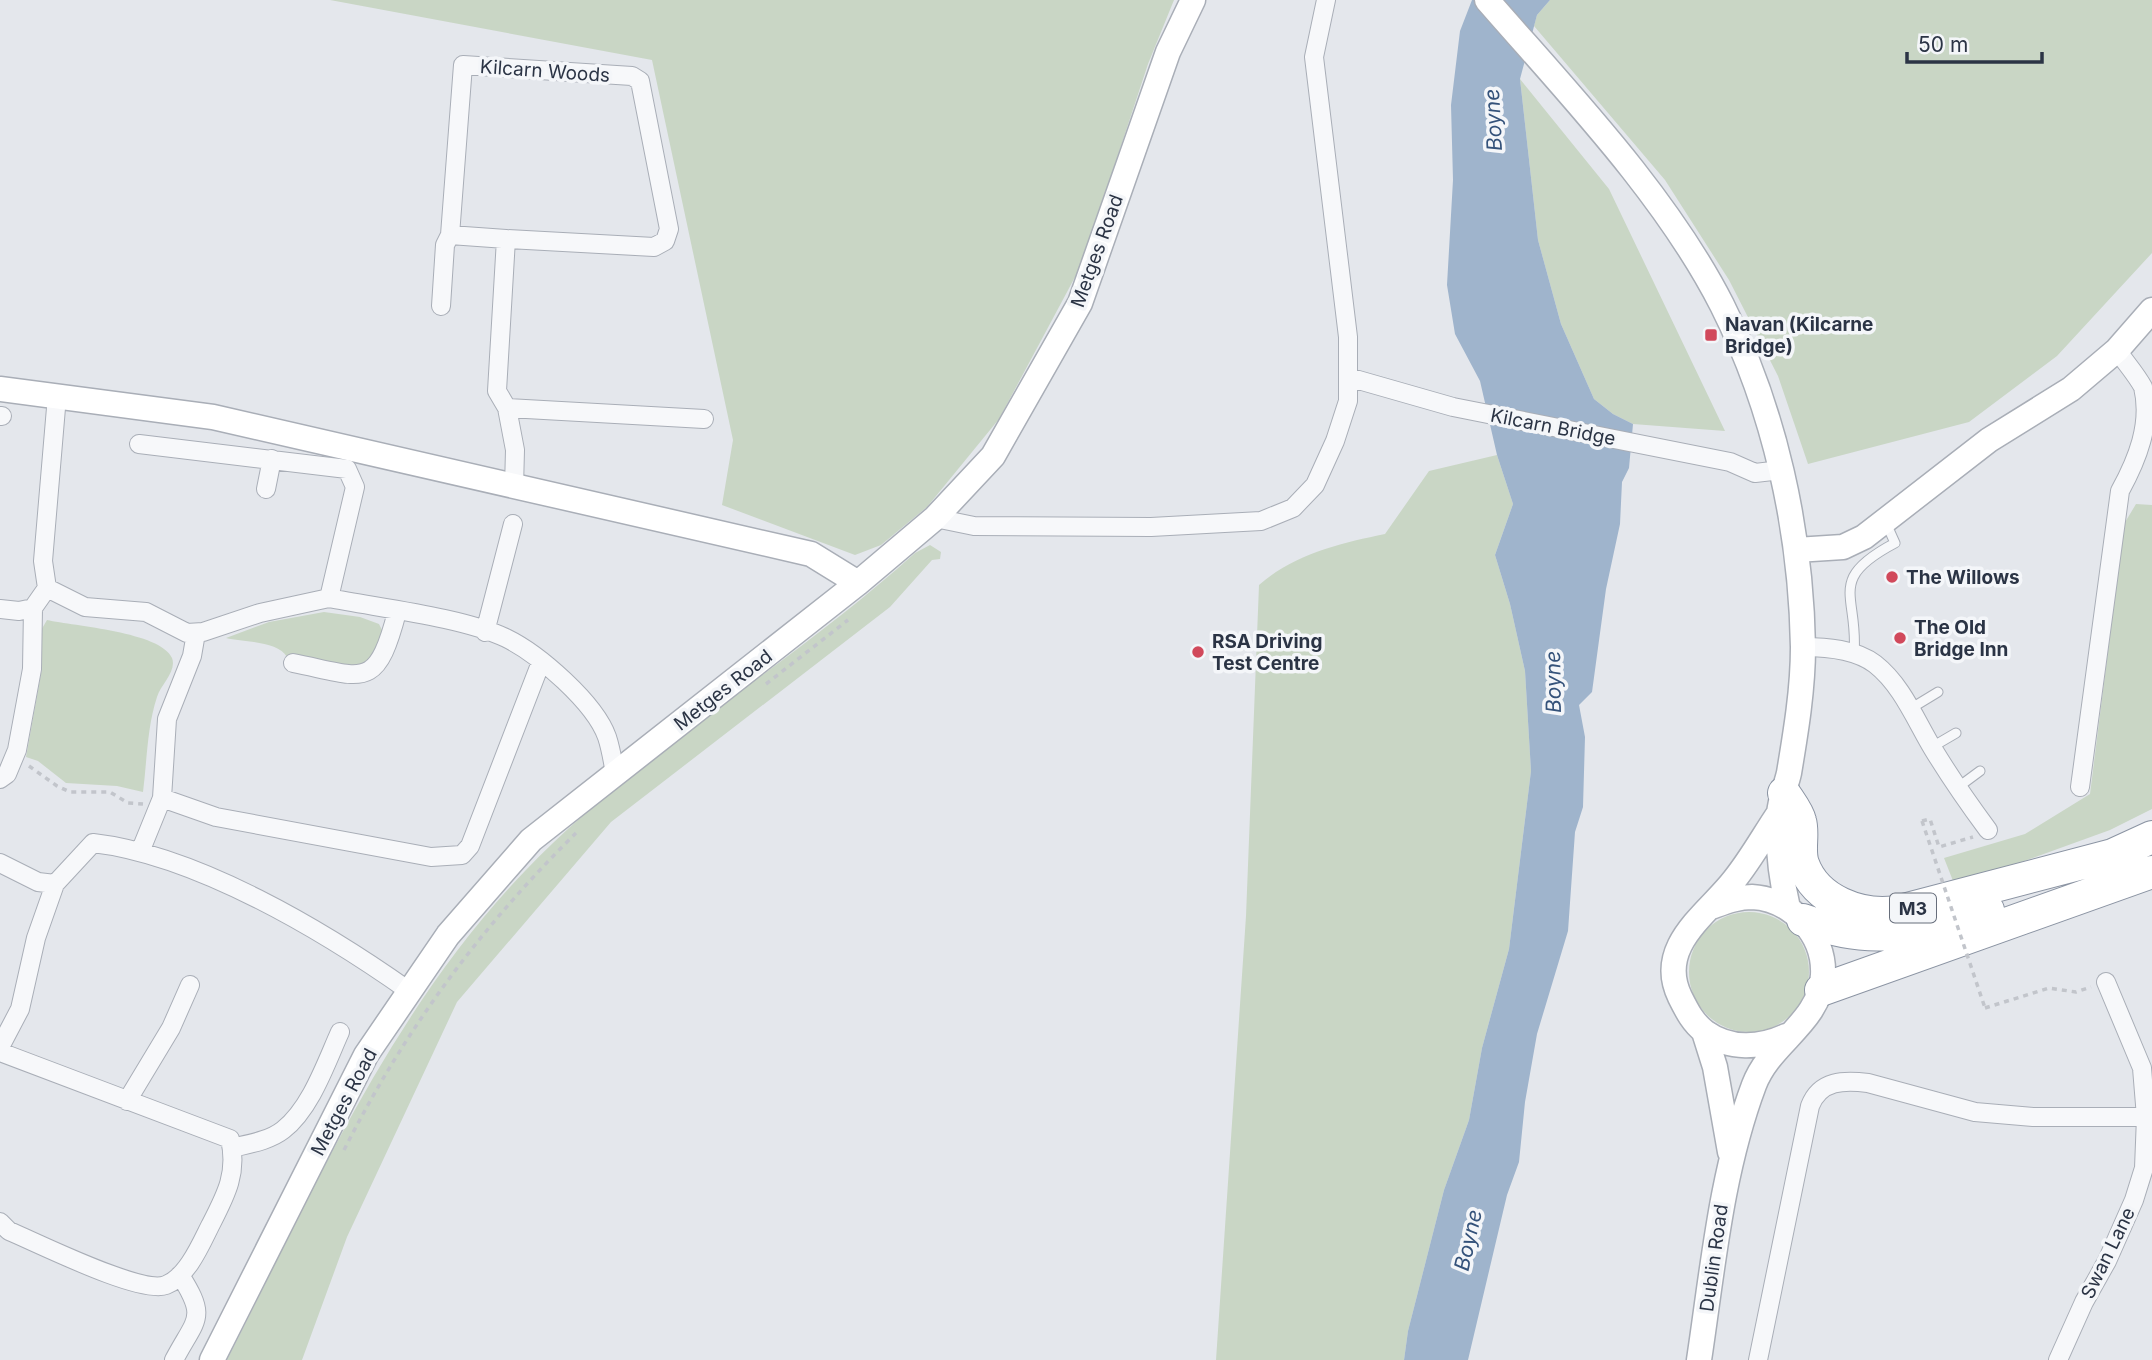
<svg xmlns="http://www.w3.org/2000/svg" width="2152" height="1360" font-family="Inter,sans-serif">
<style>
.green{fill:#c9d6c5}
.water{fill:#9fb4cc}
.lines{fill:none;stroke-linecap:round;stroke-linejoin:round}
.lane-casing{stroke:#a9aeb7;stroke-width:11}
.street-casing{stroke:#a9aeb7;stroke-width:20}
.secondary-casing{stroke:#a9aeb7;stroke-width:27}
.highway-casing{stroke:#8b94a3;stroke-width:34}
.path{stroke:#c2c5cb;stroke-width:3.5;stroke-dasharray:5 5;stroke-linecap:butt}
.lane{stroke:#f7f8fa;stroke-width:9}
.street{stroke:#f7f8fa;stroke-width:18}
.secondary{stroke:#fff;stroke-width:24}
.highway{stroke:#fff;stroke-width:32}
.path-bridge{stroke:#c2c5cb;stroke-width:3.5;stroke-dasharray:5 5;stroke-linecap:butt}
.poi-dot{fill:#d1495b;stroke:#f4f6f9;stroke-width:2.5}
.labels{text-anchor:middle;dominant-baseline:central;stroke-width:7;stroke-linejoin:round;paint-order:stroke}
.shield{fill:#f4f6f9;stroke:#676e7b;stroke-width:2}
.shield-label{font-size:18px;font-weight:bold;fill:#2b3445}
.street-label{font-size:19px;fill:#2b3445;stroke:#f4f6f9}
.poi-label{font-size:19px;font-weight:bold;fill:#2b3445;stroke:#f4f6f9;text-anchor:start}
.water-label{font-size:21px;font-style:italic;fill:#34527a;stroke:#f4f6f9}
</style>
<rect width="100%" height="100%" fill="#e4e7ec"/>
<path class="green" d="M 330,0 L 1174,0 L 1148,64 L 1082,264 L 999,419 L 927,507 L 881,545 L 855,555 L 722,505 L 733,440 L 652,60 Z
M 1550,0 L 2152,0 L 2152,253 L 2057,356 L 1969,422 L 1808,464 L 1778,376 L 1729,280 L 1665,180 L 1534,26 L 1537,15 Z
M 1520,79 L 1609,189 L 1725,431 L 1633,424 L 1613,414 L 1594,399 L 1561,324 L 1538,240 Z
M 1497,455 L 1513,504 L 1495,555 L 1510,604 L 1525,671 L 1531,771 L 1509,949 L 1482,1048 L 1469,1120 L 1444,1190 L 1408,1331 L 1404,1360 L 1216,1360 L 1246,916 L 1259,585 C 1294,554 1341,543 1385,534 L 1429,471 Z
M 2136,504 L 2152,505 L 2152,809 L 2110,830 L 1955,886 L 1944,858 L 2025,834 L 2090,794 L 2124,524 Z
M 930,545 L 941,552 L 940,559 L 932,560 L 890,607 L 611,822 L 457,1002 L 347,1237 L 302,1360 L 227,1360 C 313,1190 391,1011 525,871 C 641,750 790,666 915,553 Z
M 324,612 L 360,617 L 379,624 L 383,632 L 372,662 L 360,669 L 287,657 C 278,641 244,642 226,638 L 269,622 Z
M 47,620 C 74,626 161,632 172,658 C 177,671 161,684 157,697 C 147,727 147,761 143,792 L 117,786 L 66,783 L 38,761 L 26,757 L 42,668 L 40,632 Z
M1689 972a60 60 0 1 1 120 0a60 60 0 1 1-120 0Z"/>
<path class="water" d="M 1472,0 L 1550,0 L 1537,15 L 1520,79 L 1538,240 L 1561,324 L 1594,399 L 1613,414 L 1633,424 L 1629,468 L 1622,482 L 1620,524 L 1606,589 L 1592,692 L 1579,705 L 1585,737 L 1583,807 L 1575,832 L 1568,931 L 1537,1034 L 1525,1102 L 1519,1162 L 1507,1195 L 1468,1360 L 1404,1360 L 1408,1331 L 1444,1190 L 1469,1120 L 1482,1048 L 1509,949 L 1531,771 L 1525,671 L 1510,604 L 1495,555 L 1513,504 L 1497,455 L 1480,381 L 1455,334 L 1447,285 L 1453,180 L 1451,105 L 1460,31 Z"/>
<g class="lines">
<defs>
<path id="lane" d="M 1854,654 C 1859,595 1825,580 1895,543 L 1886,523
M 1910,709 L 1938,692
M 1932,747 L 1956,733
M 1957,788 L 1980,771"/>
<path id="street" d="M 506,239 L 450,235 L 463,65 L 632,76 L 640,81 L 669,229 L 665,241 L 654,247 L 506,239 L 497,391 L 507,408
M 441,306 L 445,245 L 450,235
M 1348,377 L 1453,407 L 1730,462 L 1755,473 L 1781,470
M 57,396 L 43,561 L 47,588 L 85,607 L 146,612 L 187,633 L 203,632 L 260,613 L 329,598 L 355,487 L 347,469 L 139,444
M 0,416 L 2,416
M 514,487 L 515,450 L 507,408 L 704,419
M 266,489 L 272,459
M 935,518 L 974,526 L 1151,527 L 1261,521 L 1293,508 L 1315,485 L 1335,441 L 1348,401 L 1348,337 L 1314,57 L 1326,0
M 329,598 C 379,608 462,617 506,638 C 539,654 595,703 607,737 C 611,749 613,762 615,774
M 0,609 L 19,611 L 33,608
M 485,632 L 513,524
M 1803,647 C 1826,647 1855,649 1875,664 C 1902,685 1916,721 1933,749 C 1950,777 1968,803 1988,830
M 293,663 C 364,677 376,692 397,612
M 0,779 L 7,774 L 17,750 L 32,669 L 33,608 L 47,588
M 2080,787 L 2120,491 C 2137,460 2152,424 2143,387 C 2136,374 2125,362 2117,350
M 162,798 L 216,817 L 431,857 L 462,855 L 470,846 L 541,662
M 140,852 L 162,798 L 167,719 L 192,656 L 196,633
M 0,863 L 38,882 L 55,884
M 0,1047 L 20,1009 L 36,938 L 55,884 L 93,843 C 197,855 324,931 409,991
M 0,1052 L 230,1139 C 238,1173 226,1195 210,1226 C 201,1244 187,1277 166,1285 C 141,1295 38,1243 9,1231 L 0,1222
M 127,1101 L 171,1028 L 190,985
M 232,1148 C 248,1144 269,1141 283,1130 C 311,1108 326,1063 340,1032
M 174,1360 C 196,1318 208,1319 180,1275
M 1758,1360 L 1810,1106 C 1820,1080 1844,1080 1868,1083 L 1975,1112 L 2033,1117 L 2146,1117
M 2058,1360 L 2084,1302 L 2107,1261 L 2134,1200 L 2144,1168 L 2146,1117 L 2142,1068 L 2106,982"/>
<path id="secondary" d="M 1487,0 C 1568,93 1666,195 1722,305 C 1775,410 1801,530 1803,647 C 1803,689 1796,731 1789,773 C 1786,786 1780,800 1779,814 C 1777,845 1781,878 1788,908
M 0,389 L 213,417 L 811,554 L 858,583
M 1796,550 L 1843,547 L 1864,537 L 1989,440 L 2071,389 L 2117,350 L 2152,310
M 1779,813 C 1764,835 1751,859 1734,880 C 1708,914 1655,946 1680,997 C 1687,1011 1693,1023 1705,1032 C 1730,1050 1760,1048 1786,1036
M 1704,1032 L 1715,1067 L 1730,1152
M 212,1360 L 366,1055 L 448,935 L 531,840 L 858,583 L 935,518 L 993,456 L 1080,303 L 1168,52 L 1193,0
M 1699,1360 C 1713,1267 1721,1173 1754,1085 C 1770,1042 1820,1023 1823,975 C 1825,935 1792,899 1752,897 C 1737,897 1725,902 1711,907"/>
<path id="highway" d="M 1784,793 C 1789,801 1798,812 1800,821 C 1804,834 1798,850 1803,864 C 1816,901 1861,917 1896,912 L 2113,855
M 2093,864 L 2152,837
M 1803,920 C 1878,947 1914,932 1988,910
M 1821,990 L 2152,872"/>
</defs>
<use href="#lane" class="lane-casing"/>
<use href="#street" class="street-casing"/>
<use href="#secondary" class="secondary-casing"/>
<use href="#highway" class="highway-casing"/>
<path class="path" d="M 766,684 L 848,620
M 29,766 L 57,786 L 70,792 L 110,792 L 128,803 L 143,804
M 1922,821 L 1930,819 L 1939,847 L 1973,837
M 1985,1008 L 2049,988 L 2076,992 L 2091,987
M 344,1150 C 406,1028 479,929 576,833"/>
<use href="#lane" class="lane"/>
<use href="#street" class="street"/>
<use href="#secondary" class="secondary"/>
<use href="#highway" class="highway"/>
<path class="path-bridge" d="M 1922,821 L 1985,1008"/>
</g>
<g class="poi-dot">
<rect x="1704" y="328" width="14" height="14" rx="3.5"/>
<circle cx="1892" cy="577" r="7"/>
<circle cx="1900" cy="638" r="7"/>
<circle cx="1198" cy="652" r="7"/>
</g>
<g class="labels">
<rect class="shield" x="1890" y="893.5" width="46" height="29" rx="5"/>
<g class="shield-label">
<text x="1913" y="908">M3</text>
</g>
<g class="street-label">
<text transform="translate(545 71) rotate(4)">Kilcarn Woods</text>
<text transform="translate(1097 251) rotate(-70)">Metges Road</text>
<text transform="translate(1553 427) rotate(11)">Kilcarn Bridge</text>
<text transform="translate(723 690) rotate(-38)">Metges Road</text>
<text transform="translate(344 1102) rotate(-62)">Metges Road</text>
<text transform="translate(2108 1253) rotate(-64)">Swan Lane</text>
<text transform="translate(1714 1258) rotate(-82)">Dublin Road</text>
</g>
<g class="poi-label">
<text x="1725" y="324">Navan (Kilcarne<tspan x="1725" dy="22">Bridge)</tspan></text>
<text x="1906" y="577">The Willows</text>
<text x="1914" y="627">The Old<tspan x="1914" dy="22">Bridge Inn</tspan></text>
<text x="1212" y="641">RSA Driving<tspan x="1212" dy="22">Test Centre</tspan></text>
</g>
<g class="water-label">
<text transform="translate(1493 120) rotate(-93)">Boyne</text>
<text transform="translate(1553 682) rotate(-91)">Boyne</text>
<text transform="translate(1468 1240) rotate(-77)">Boyne</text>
</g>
</g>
<path d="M1907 52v10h135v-10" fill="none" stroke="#2b3445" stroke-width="3.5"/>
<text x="1918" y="52" font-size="21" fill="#2b3445" stroke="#f4f6f9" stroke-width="5" paint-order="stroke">50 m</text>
</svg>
